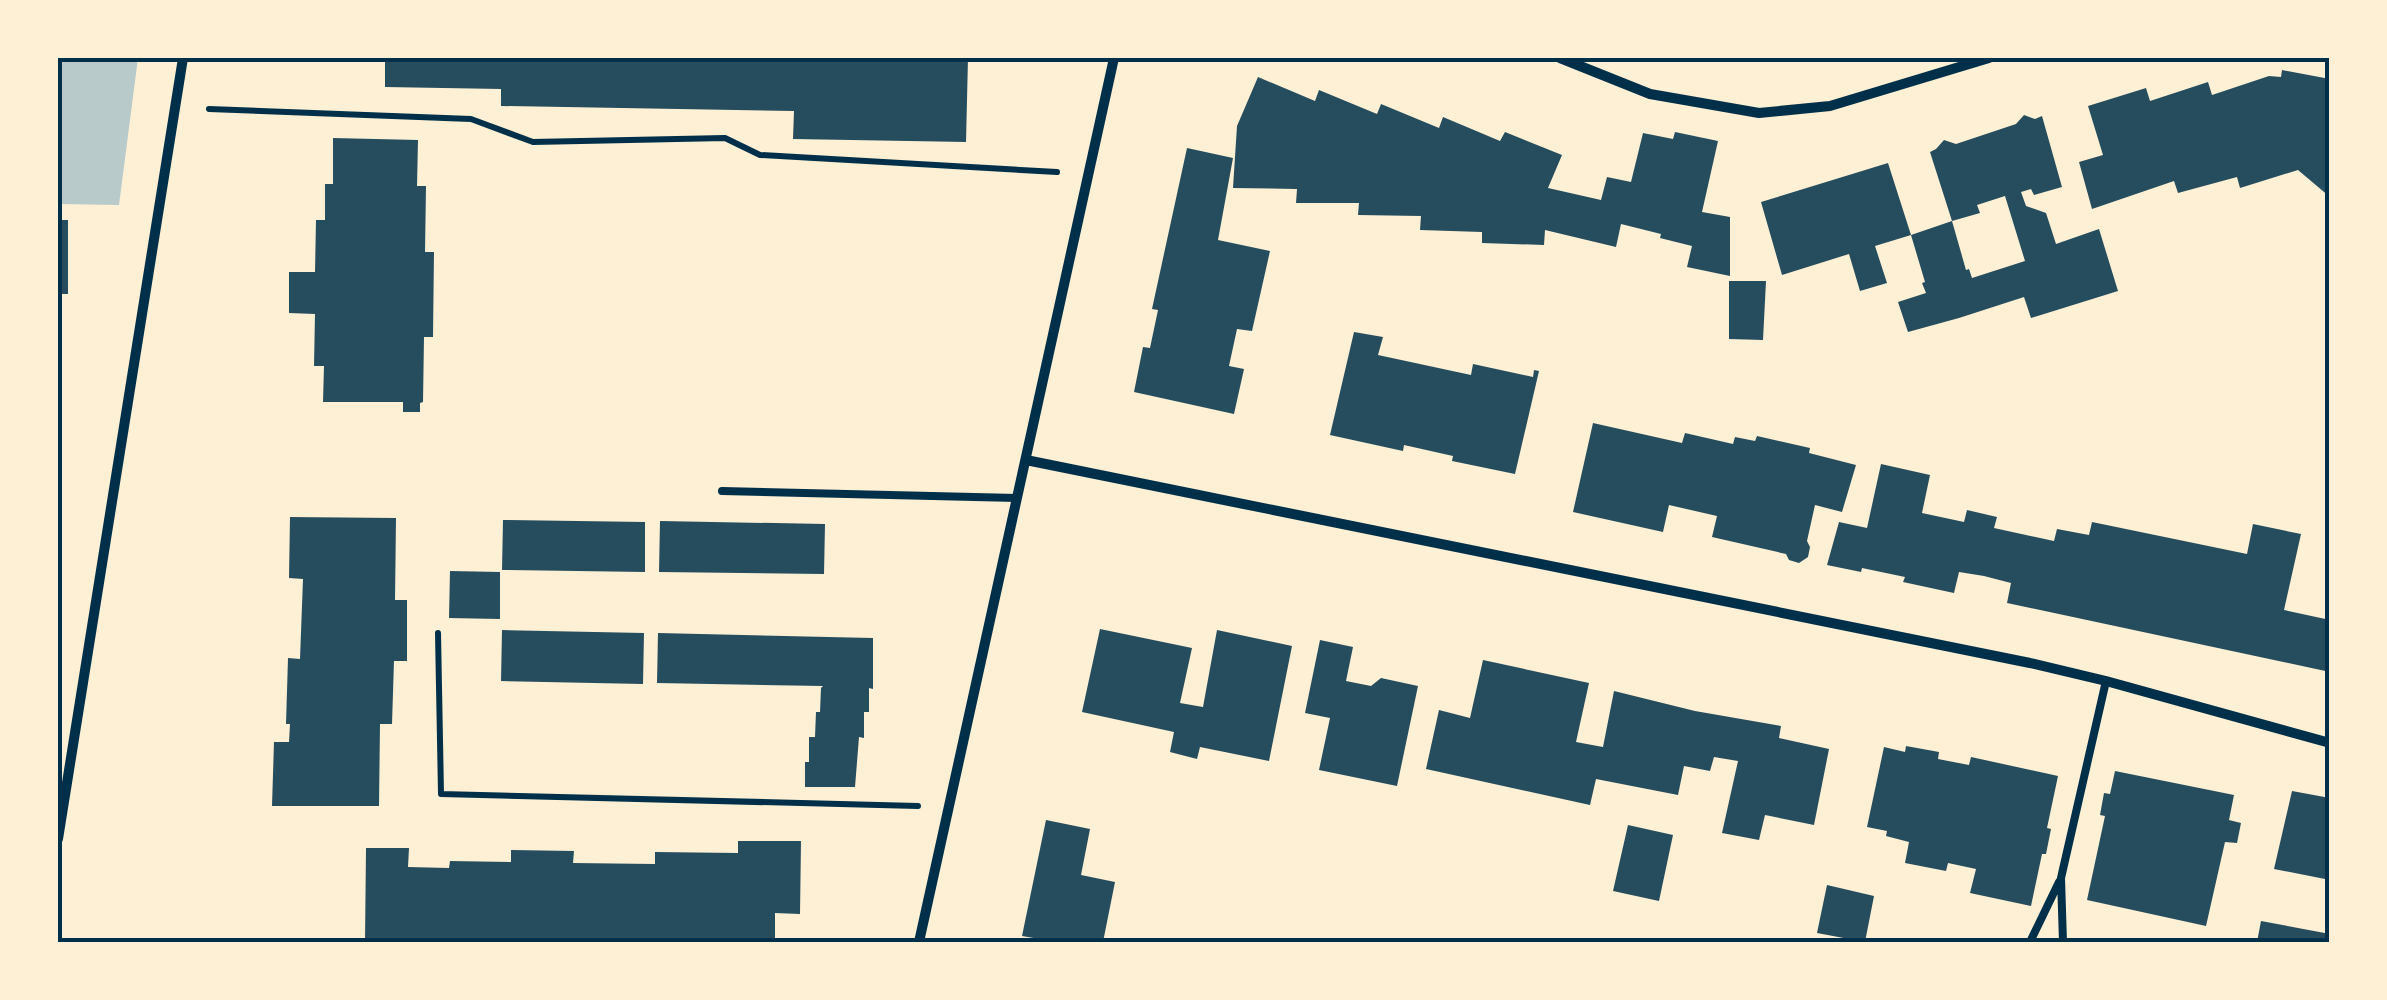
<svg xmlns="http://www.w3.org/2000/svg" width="2387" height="1000" font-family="'Source Sans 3',sans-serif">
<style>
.green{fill:#b9caca}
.building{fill:#264d5e}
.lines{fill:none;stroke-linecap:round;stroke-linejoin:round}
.path{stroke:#003049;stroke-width:6}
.service{stroke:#003049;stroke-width:8}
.minor{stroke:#003049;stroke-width:10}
.neatline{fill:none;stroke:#003049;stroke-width:4}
</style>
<rect width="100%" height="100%" fill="#fdf0d5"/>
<path class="green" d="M 58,58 L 138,58 L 119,205 L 58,204 Z"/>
<path class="building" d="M 385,58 L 968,58 L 966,142 L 793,139 L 794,111 L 501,106 L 501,89 L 385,87 Z
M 2282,70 L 2330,79 L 2330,197 L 2298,170 L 2240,188 L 2237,177 L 2178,193 L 2174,181 L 2092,209 L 2079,162 L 2103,155 L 2088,106 L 2146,88 L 2150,101 L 2208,82 L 2212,95 L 2269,76 L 2281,77 Z
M 1258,77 L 1315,101 L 1319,90 L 1377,114 L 1381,104 L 1439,128 L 1443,117 L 1500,141 L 1505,132 L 1562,155 L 1548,188 L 1601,200 L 1607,177 L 1631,182 L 1643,133 L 1673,139 L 1675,132 L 1718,141 L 1702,212 L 1730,217 L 1730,276 L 1687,267 L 1692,246 L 1660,238 L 1661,234 L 1621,224 L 1616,247 L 1545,230 L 1544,245 L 1482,243 L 1482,232 L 1420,230 L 1421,216 L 1358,215 L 1359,203 L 1296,203 L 1297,189 L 1233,188 L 1237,126 Z
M 2024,115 L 2035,119 L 2042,116 L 2062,187 L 2034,195 L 2031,189 L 2021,192 L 2026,206 L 2046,213 L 2056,244 L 2099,229 L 2118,291 L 2031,318 L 2024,297 L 1959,318 L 1908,332 L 1898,302 L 1926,293 L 1922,283 L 1925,282 L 1911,235 L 1952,221 L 1966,270 L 1969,269 L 1972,278 L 2025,261 L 2005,196 L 1977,205 L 1980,213 L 1952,221 L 1930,152 L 1936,149 L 1944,140 L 1956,144 L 2016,124 Z
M 333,138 L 418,140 L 417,186 L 426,186 L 425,252 L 434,252 L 433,337 L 424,337 L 423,402 L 420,403 L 420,412 L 403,412 L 403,402 L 323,402 L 324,366 L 314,366 L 315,314 L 289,313 L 289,272 L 315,272 L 316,220 L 325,220 L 325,184 L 333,184 Z
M 1187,148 L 1233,158 L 1218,240 L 1270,251 L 1252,331 L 1237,329 L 1229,366 L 1244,369 L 1234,414 L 1134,392 L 1143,347 L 1150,348 L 1158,310 L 1152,309 Z
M 1888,163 L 1911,235 L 1875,246 L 1887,283 L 1860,291 L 1849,254 L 1782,275 L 1761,202 Z
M 58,220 L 68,220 L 68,294 L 58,294 Z
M 1729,281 L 1766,281 L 1763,340 L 1729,339 Z
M 1354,332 L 1383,337 L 1378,355 L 1471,375 L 1473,364 L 1533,377 L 1534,370 L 1539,371 L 1515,474 L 1452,461 L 1453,456 L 1404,445 L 1403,451 L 1330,435 Z
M 1593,423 L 1682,443 L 1685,433 L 1733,444 L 1735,437 L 1755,441 L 1757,436 L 1810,448 L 1809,453 L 1856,465 L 1842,512 L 1815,505 L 1807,541 L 1810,547 L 1808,557 L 1799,563 L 1789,560 L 1786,554 L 1712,537 L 1717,516 L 1669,505 L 1663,532 L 1573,512 Z
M 1881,464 L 1930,475 L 1922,513 L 1964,522 L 1967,510 L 1997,517 L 1994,528 L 2054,541 L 2057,529 L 2089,535 L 2092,522 L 2247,554 L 2253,524 L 2301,534 L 2284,610 L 2330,620 L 2330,672 L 2007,603 L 2011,583 L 1984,576 L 1959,572 L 1954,593 L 1903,582 L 1905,577 L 1862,568 L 1861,572 L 1827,565 L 1839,522 L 1867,528 Z
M 290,517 L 396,518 L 395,600 L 407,600 L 407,661 L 394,661 L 392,724 L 380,724 L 379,806 L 272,806 L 274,742 L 289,742 L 290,724 L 286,724 L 288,658 L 300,659 L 303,579 L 289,578 Z
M 503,520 L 645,522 L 645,572 L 502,570 Z
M 660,521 L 825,524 L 824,574 L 659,572 Z
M 450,571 L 500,572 L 500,619 L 449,618 Z
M 1100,629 L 1192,648 L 1180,703 L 1203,707 L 1217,630 L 1292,646 L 1269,761 L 1200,747 L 1197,759 L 1170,752 L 1174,732 L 1082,712 Z
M 502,630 L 644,633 L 643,684 L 501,681 Z
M 658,633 L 873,638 L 873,689 L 869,688 L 869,712 L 864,712 L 864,738 L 859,737 L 855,787 L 805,787 L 805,762 L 809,762 L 809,737 L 815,737 L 816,712 L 820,712 L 821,688 L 823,686 L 657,683 Z
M 1320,640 L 1353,647 L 1346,681 L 1371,686 L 1381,678 L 1418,686 L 1397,786 L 1319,770 L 1330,718 L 1305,713 Z
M 1483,660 L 1589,683 L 1576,742 L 1603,747 L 1614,691 L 1695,711 L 1781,726 L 1779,738 L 1829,749 L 1814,825 L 1765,815 L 1759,840 L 1722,833 L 1738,761 L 1714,757 L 1710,771 L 1684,766 L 1678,795 L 1596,779 L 1590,805 L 1426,769 L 1439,710 L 1470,718 Z
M 1906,746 L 1939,752 L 1938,759 L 1969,765 L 1971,757 L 2058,776 L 2047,828 L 2051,829 L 2046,854 L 2042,854 L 2031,906 L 1970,893 L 1976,869 L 1948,863 L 1946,871 L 1905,863 L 1909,842 L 1886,836 L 1887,831 L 1867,827 L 1884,747 L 1905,752 Z
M 2115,771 L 2234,795 L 2229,820 L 2241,823 L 2237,843 L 2225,842 L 2206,926 L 2087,900 L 2105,816 L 2100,815 L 2104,793 L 2110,794 Z
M 2292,791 L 2330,798 L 2330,880 L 2274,869 Z
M 1046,820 L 1090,829 L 1081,875 L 1115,882 L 1103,942 L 1057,942 L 1022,936 Z
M 1628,825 L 1673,835 L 1659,901 L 1613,891 Z
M 738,841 L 801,841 L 800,914 L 775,913 L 775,942 L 365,942 L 366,848 L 409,848 L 408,867 L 449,868 L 450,861 L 511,862 L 511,850 L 574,851 L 573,863 L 655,864 L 655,852 L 738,853 Z
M 1827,885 L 1874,896 L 1865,942 L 1817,933 Z
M 2261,921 L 2330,934 L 2330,942 L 2257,942 Z"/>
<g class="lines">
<path class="path" d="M 209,109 L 471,119 L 533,142 L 725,138 L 760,155 L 1057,172
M 438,633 L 441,794 L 918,806"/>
<path class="service" d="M 722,491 L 1017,498
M 1941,942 L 1944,942
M 2030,942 L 2059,882
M 2063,942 L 2061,878 L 2106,681"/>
<path class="minor" d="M 1560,58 L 1650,94 L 1759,113 L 1830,106 L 1989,58
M 1026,460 L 2030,663 L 2106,681 L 2330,743
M 58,839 L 183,58
M 919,942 L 1114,58"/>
</g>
<rect width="2387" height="1000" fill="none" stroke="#fdf0d5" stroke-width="120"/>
<rect x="60" y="60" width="2267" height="880" class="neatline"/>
</svg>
